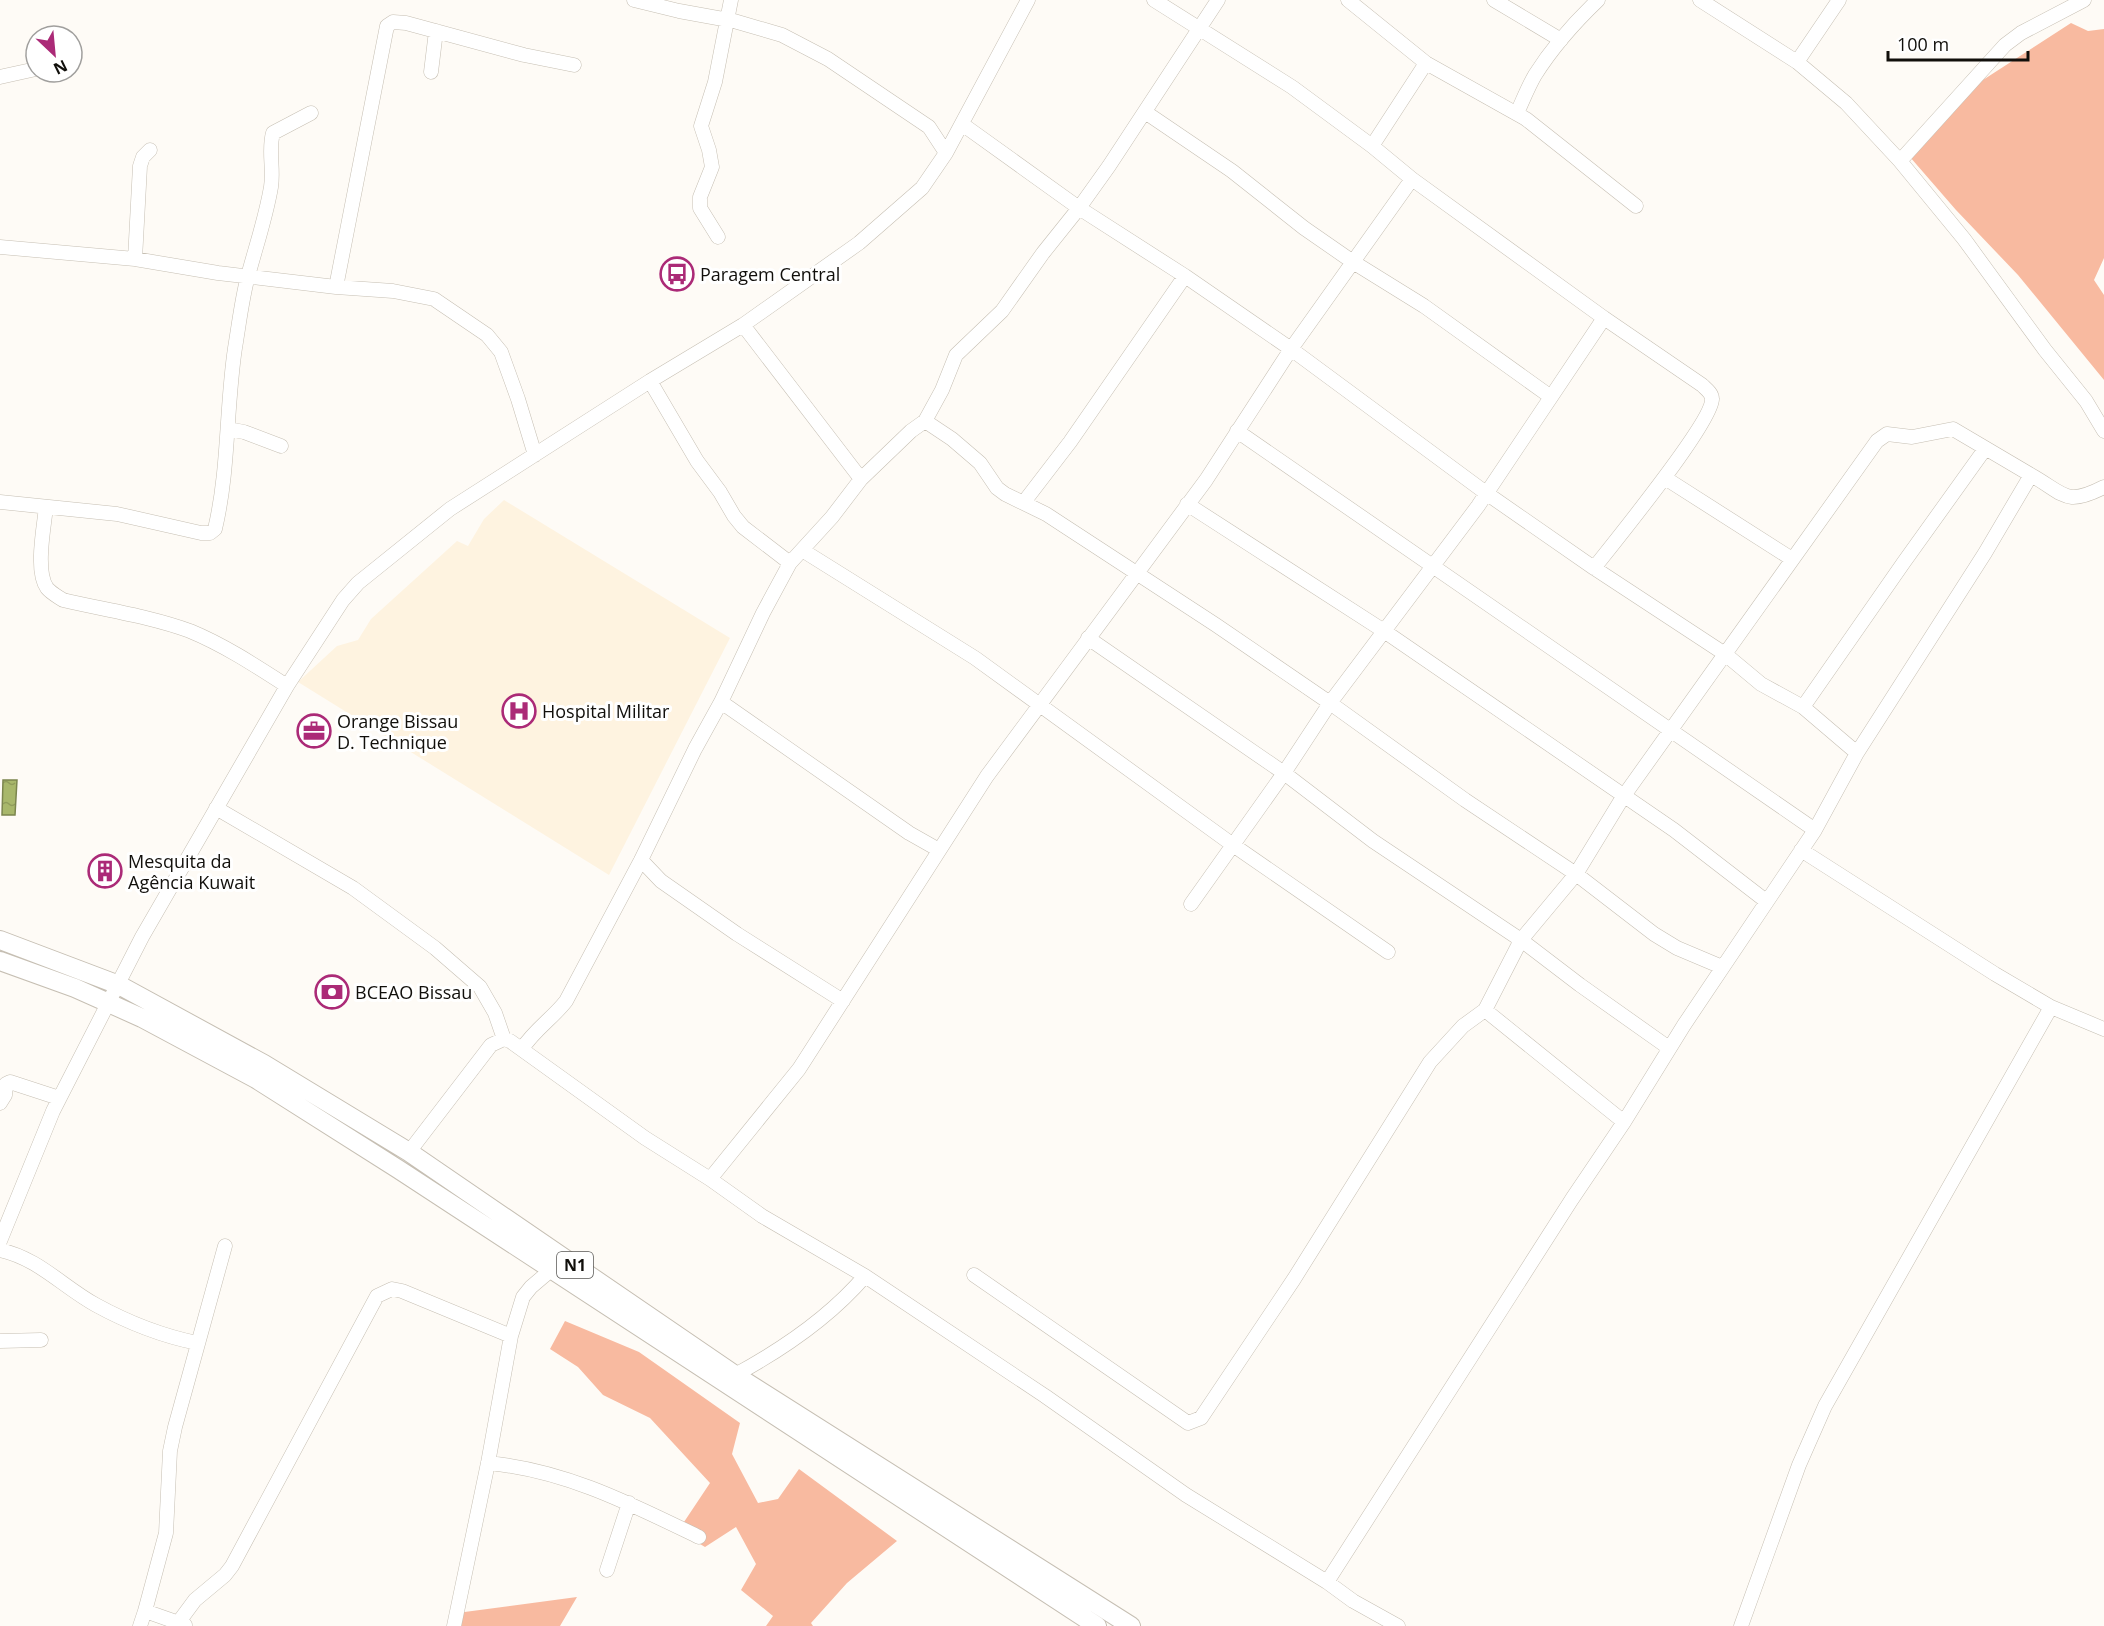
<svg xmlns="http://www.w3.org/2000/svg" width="2104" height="1626" font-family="'Open Sans',sans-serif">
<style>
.built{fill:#fef3e0}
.green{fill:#f8baa0}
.water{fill:url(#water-ripples);stroke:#7b854e;stroke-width:1.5}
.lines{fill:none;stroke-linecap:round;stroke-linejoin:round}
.minor-casing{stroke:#c6bfb3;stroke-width:15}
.major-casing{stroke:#c6bfb3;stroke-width:20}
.minor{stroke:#fff;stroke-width:14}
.major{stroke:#fff;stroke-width:18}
.labels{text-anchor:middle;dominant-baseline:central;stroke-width:6;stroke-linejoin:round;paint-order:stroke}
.shield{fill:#fff;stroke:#585754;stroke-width:1.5}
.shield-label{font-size:16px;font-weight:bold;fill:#110f0b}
.poi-label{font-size:18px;fill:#110f0b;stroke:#fff;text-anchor:start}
</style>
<defs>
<pattern id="water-ripples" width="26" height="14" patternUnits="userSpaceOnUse" patternTransform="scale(1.5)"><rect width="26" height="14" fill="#a8b76b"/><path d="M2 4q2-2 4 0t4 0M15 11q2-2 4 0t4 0" fill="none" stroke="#909c5b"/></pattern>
</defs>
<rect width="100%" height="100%" fill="#fefbf6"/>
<path class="built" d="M 504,500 L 730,638 L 609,875 L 298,682 L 337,646 L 358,640 L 371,619 L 457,541 L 468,546 L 484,519 Z"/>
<path class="green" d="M 2071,23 L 2088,31 L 2104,29 L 2104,258 L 2094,280 L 2104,295 L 2104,380 L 2018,275 L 1956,210 L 1910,157 L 1969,89 Z
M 565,1321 L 639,1352 L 740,1423 L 732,1454 L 758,1503 L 778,1499 L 799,1469 L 897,1541 L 847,1583 L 811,1623 L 813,1626 L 766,1626 L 773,1616 L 741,1590 L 756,1564 L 736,1527 L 705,1547 L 678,1531 L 710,1483 L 650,1418 L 603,1395 L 578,1367 L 550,1349 Z
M 577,1597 L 560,1626 L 454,1626 L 457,1613 Z"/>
<path class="water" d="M 3,780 L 17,780 L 15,815 L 2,815 Z"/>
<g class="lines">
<defs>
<path id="minor" d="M 634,0 L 679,11 L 734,21 L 782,35 L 828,59 L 929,127 L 946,153
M 1154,0 L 1292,87 L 1372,146 L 1412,179 L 1604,318 L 1702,385 C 1706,389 1712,393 1712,399 C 1713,421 1613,544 1594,568
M 1348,0 L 1426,63 L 1526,119 L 1636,206
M 1494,0 L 1561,40
M 1700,0 L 1797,62 L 1846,103 L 1900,161 L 1964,239 L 2045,350 L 2086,401 L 2104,431
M 1797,62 L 1839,0
M 431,72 L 436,31
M 0,77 L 36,69
M 1145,112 L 1232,171 L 1304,228 L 1353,262 L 1424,306 L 1551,397
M 1517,113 C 1523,100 1528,87 1535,75 C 1552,48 1575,22 1598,0
M 962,124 L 1079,208 L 1185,276 L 1291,349 L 1486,493 L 1594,568 L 1725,654 L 1761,684 L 1803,707 L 1857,753
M 1372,146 L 1426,63
M 1900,161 L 2005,45 L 2021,33 L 2084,0
M 718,237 L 700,208 L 700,197 L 712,167 L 709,150 L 701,126 L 715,82 L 731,0
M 0,247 L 135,259 L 218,273 L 336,287 L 393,291 L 434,299 L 487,335 L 501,352 L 518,399 L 535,455
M 135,259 L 140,166 L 143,157 L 150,150
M 336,287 L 387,26 L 393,22 L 406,23 L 524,55 L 574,65
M 743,325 L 861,479
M 650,381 L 697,461 L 720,492 L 734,516 L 743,527 L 790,563
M 925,421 L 952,439 L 980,463 L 997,488 L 1005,494 L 1046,514 L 1216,625 L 1330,703 L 1465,800 L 1576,874 L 1654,934 L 1677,948 L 1722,967
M 228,429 L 244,432 L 281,446
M 1237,431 L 1815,830
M 1665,478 L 1792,559
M 0,502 L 117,514 L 201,533 L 210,533 L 215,529 C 229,470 226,408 235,348 C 239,324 242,298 248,276 C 256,246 266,217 271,187 C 274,169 268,150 273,133 L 311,113
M 1024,502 L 1070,442 L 1185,276
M 1187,504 L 1384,631 L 1674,830 L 1766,901
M 46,507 C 44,527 35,571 47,588 C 51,593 57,596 63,600 C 105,610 149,616 190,631 C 224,645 256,666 287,686
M 802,550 L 975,658 L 1233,845 L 1388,952
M 1088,638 L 1284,773 L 1373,841 L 1521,940 L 1580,985 L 1669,1048
M 721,702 L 909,833 L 939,850
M 1803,707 L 1904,562 L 1985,449
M 216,808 L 353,888 L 435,948 L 480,987 L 495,1013 L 504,1039
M 641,860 L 661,881 L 737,934 L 843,1001
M 1191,904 L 1284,773 L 1330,703 L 1478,506 L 1604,318
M 2051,1007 L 2104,1029
M 1485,1010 L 1624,1122
M 522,1049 C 534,1030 553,1018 566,1001 L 641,860 L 695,749 L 721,702 L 763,613 L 790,563 L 832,517 L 861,479 L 911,431 L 925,421 L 942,390 L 956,355 L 1002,311 L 1043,253 L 1079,208 L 1109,166 L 1218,0
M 0,1103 L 5,1095 L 6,1084 L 10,1082 L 59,1098
M 409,1152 L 491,1045 L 504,1039 L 510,1041 L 645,1138 L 710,1179 L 762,1216 L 865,1276 L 1045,1396 L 1186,1495 L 1327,1582 L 1353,1601 L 1398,1626
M 710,1179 L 799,1069 L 987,776 L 1206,480 L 1291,349 L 1412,179
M 0,1241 L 53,1111 L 142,937 L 287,686 L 343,600 L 358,583 L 450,509 L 650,381 L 743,325 L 859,243 L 922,188 L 946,153 L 1028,0
M 0,1250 C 38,1258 63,1287 96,1305 C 127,1322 163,1336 197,1343
M 974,1275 L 1188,1423 L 1201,1418 L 1294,1279 L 1430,1062 L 1463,1026 L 1485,1010 L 1521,940 L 1576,874 L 1623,797 L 1877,441 L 1887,434 L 1912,437 L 1953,429 L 2031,475
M 0,1341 L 41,1340
M 735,1375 C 783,1349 829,1318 865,1276
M 488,1463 C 565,1470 631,1504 699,1537
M 607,1570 L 629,1503
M 1327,1582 L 1572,1199 L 1624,1122 L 1684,1025 L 1815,830 L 1857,753 L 1985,553 L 2031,475 C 2065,494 2065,507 2104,487
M 178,1623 L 195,1600 L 225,1575 L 232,1566 L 377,1296 L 392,1289 L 402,1291 L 511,1336
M 185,1625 L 145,1611 L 166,1533 L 170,1451 L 175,1427 L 225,1246
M 140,1626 L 145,1611
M 454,1626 L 488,1463 L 511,1336 L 523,1297 L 531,1287 L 551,1270
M 1741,1626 L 1799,1465 L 1825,1406 L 2051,1007 L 1995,974 L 1801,850"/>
<path id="major" d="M 0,940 L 119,985 L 264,1064 L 409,1152 L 735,1375 L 1131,1626
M 0,961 L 75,988 L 142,1018 L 256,1079 L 398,1169 L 1097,1626"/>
</defs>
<use href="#minor" class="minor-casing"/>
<use href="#major" class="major-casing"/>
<use href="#minor" class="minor"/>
<use href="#major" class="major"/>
</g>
<defs>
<symbol id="bus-ring" viewBox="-11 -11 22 22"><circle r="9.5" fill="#fff" stroke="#ab2a77" stroke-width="1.5"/><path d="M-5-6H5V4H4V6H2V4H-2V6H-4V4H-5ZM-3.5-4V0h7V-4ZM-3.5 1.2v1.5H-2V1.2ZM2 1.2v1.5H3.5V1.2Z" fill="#ab2a77"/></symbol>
<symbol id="hospital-ring" viewBox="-11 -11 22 22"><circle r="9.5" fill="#fff" stroke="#ab2a77" stroke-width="1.5"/><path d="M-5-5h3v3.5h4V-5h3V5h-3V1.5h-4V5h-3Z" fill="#ab2a77"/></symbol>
<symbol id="office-ring" viewBox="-11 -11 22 22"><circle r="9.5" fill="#fff" stroke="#ab2a77" stroke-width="1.5"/><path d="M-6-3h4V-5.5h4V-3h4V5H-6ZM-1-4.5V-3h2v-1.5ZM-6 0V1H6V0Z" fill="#ab2a77"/></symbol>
<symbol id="building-ring" viewBox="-11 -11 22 22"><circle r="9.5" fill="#fff" stroke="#ab2a77" stroke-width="1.5"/><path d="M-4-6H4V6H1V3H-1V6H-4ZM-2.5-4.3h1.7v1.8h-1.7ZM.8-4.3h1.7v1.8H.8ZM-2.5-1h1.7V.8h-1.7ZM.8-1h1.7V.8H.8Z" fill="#ab2a77"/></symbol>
<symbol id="bank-ring" viewBox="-11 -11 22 22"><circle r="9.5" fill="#fff" stroke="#ab2a77" stroke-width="1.5"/><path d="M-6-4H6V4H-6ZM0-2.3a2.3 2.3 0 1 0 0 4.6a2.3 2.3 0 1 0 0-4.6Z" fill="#ab2a77"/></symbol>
</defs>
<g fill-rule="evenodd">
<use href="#bus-ring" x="658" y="255" width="38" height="38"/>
<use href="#hospital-ring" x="500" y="692" width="38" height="38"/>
<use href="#office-ring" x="295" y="712" width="38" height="38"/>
<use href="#building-ring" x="86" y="852" width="38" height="38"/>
<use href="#bank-ring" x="313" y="973" width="38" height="38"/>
</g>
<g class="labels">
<rect class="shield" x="557" y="1252" width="36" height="26" rx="4.5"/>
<g class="shield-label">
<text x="575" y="1265">N1</text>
</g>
<g class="poi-label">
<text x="700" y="274">Paragem Central</text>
<text x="542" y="711">Hospital Militar</text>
<text x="337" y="721">Orange Bissau<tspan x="337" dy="21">D. Technique</tspan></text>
<text x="128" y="861">Mesquita da<tspan x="128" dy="21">Agência Kuwait</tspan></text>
<text x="355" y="992">BCEAO Bissau</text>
</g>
</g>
<g transform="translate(54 54) rotate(154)"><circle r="28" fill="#ffffff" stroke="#a09f9d" stroke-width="1.5"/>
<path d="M0-4.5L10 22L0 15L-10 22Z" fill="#ab2a77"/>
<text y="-9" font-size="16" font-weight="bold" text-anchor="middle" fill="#110f0b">N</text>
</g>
<path d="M1888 51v9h140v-9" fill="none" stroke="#110f0b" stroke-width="3"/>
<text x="1897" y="51" font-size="18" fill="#110f0b" stroke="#ffffff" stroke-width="4.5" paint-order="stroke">100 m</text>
</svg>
